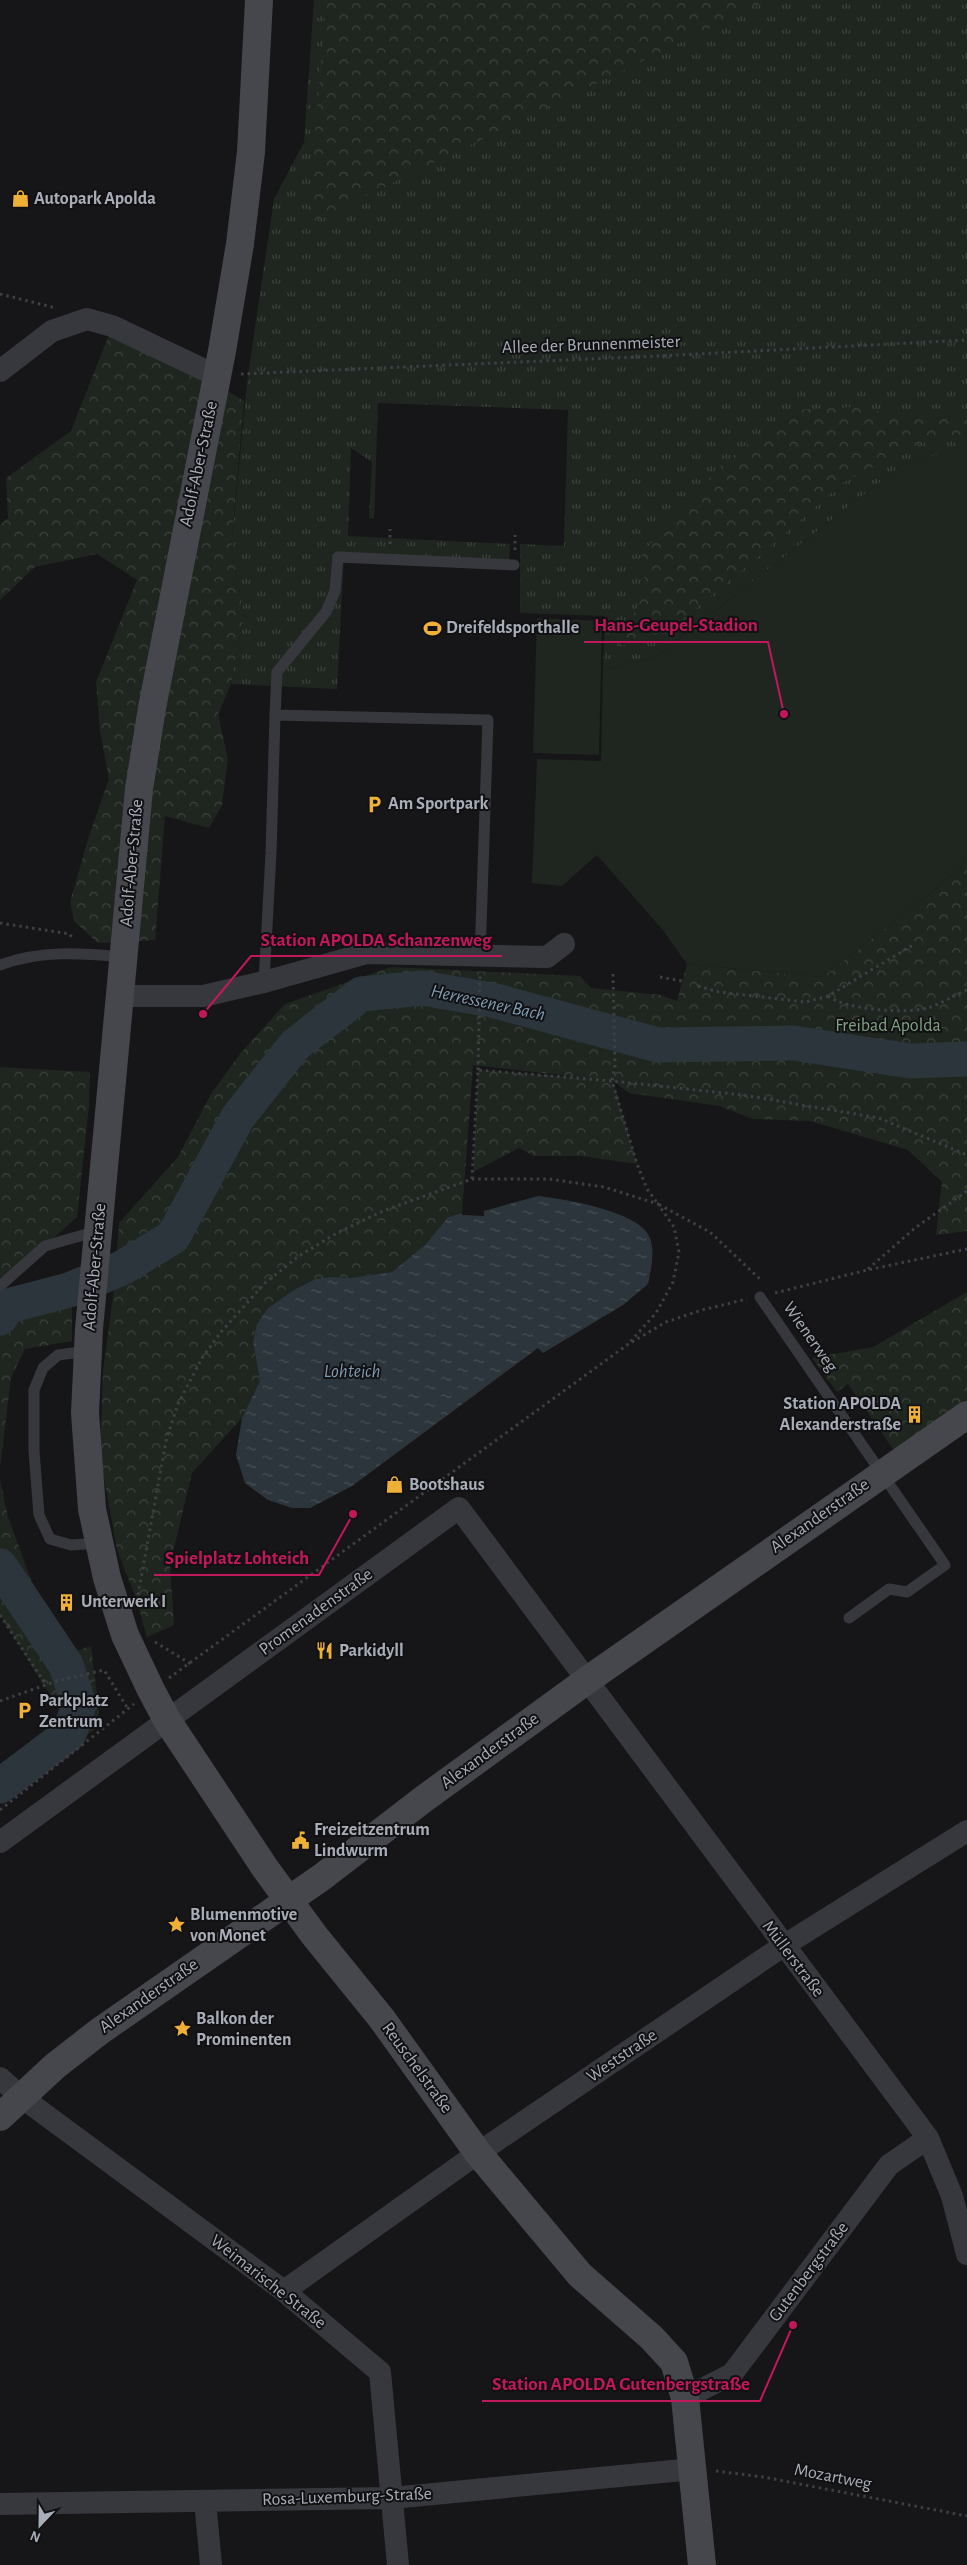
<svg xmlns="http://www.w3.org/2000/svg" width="967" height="2565" font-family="'Alegreya Sans',sans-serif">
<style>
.grass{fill:url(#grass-tufts)}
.forest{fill:url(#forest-crowns)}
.pitch{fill:#1e261f}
.water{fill:url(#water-ripples)}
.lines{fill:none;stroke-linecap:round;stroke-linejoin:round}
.river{stroke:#2c353c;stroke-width:35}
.path{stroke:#3d3f44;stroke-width:3;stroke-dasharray:2.5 4;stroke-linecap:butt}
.lane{stroke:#37383d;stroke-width:11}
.street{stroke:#37383d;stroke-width:22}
.secondary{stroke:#45474d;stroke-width:28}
.labels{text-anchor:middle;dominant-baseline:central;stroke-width:4;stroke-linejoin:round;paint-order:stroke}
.poi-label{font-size:18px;font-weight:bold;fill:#a8adb8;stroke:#111113;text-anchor:start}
.street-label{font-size:18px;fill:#a8adb8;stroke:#111113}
.park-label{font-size:18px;fill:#80a382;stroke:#111113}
.water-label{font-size:19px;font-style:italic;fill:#809bb2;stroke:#111113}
.leader{fill:none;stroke:#c2185b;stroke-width:2}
.callout-dot{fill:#c2185b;stroke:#111113;stroke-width:2}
.callout-label{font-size:19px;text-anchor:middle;font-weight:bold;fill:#c2185b;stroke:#111113;stroke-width:4;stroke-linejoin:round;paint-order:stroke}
</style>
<defs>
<pattern id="grass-tufts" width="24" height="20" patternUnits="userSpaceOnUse" patternTransform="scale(1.25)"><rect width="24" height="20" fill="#1e261f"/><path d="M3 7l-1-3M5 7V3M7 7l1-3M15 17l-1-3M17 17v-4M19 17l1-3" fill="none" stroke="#3c433d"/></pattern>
<pattern id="forest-crowns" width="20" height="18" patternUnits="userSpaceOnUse" patternTransform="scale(1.25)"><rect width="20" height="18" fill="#1e261f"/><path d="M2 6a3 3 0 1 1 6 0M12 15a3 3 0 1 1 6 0" fill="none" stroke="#3c433d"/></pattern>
<pattern id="water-ripples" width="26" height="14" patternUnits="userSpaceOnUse" patternTransform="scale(1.25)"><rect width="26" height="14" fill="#2c353c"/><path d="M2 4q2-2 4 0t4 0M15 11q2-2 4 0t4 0" fill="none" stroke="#485056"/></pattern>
</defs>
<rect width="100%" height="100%" fill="#161618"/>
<path class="grass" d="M 314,0 L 967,0 L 967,448 L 958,449 L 902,465 L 657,656 L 603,670 L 605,616 L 520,613 L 520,544 L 564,546 L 568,410 L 378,403 L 374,519 L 369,518 L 372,462 L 351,448 L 348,536 L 510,544 L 509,560 L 344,553 L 337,689 L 231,684 L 244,613 L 231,550 L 247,382 L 274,199 L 304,142 Z
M 96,1687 L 99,1712 L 97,1727 L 0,1802 L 0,1789 L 74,1733 Z"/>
<path class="forest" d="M 326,0 L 768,0 L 308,224 Z
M 114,322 L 244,401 L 231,550 L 244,613 L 231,684 L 218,714 L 228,759 L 222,805 L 209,828 L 165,816 L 155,940 L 98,943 L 74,921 L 70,902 L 88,839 L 109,779 L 100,730 L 96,682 L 137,580 L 97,554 L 35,567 L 0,600 L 0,525 L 8,518 L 6,478 L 71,431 Z
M 856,407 L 910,417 L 967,414 L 967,435 L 934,436 L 844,482 L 756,559 L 672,628 L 616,648 L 646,590 L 642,553 L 720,466 L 791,410 Z
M 967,861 L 967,1231 L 936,1235 L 942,1182 L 908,1150 L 810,1121 L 753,1119 L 719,1106 L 629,1093 L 613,1081 L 637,1164 L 581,1156 L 534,1156 L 519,1148 L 473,1172 L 478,1070 L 588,1078 L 473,1065 L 462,1213 L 448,1217 L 426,1244 L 392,1272 L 350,1278 L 332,1277 L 292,1291 L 267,1309 L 257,1324 L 253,1342 L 260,1381 L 242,1418 L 192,1473 L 170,1565 L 174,1625 L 147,1637 L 137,1601 L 117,1550 L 100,1455 L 103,1371 L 114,1289 L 119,1223 L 178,1157 L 211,1094 L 240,1054 L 285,1004 L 391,967 L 580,976 L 591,988 L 661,995 L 677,1001 L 687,964 L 822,977 L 930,894 Z
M 0,1067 L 90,1072 L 89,1105 L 77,1217 L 0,1286 Z
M 72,1272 L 72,1341 L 25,1349 L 11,1378 L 0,1468 L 0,1307 L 10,1298 Z
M 967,1292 L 967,1402 L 895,1452 L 848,1384 L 837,1392 L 812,1358 L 873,1347 Z
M 0,1480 L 8,1517 L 37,1596 L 72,1652 L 91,1646 L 96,1687 L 74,1733 L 0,1615 Z"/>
<path class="pitch" d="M 958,448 L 967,448 L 967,861 L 930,894 L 822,977 L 687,964 L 662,929 L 597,855 L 562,886 L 532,883 L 537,759 L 601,761 L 603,670 L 657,656 L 902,465 Z
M 537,618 L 602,621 L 599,755 L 533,753 Z"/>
<path class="water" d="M 538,1196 C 563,1199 641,1211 650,1238 C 655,1253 651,1269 648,1284 L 623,1305 L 543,1353 L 538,1348 L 352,1486 L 310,1508 L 292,1508 L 268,1500 L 245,1483 L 236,1455 L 242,1418 L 260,1381 L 253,1342 L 257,1324 L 267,1309 L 292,1291 L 316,1279 L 332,1277 L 350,1278 L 392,1272 L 426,1244 L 448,1217 L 462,1213 L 462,1215 L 484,1216 L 484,1211 Z"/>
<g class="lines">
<path class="river" d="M 0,1318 L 8,1306 L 69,1290 L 122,1268 L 173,1237 L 238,1117 L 295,1045 L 361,994 L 422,988 L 492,1000 L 658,1045 L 793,1043 L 910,1061 L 967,1059
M 0,1566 L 66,1665 L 79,1705 L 69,1734 L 0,1786"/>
<path class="path" d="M 0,294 L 56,308
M 241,374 L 659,356 L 967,340
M 390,544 L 390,529
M 515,550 L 515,535
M 0,923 L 70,934 L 73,940
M 613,974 L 615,1066 L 612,1081 L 743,1095 L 879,1118 L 967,1155
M 660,977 L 682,981
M 698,986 L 719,992 L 806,1002 L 828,996 L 913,945
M 828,996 C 847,1010 905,1014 928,1008 C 941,1004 954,995 967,990
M 478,1070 L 480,975
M 472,1179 L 478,1070 L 612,1081 L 637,1164 L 647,1189 L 658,1204 L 710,1232 L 762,1281
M 868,1269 L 915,1228 L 967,1191
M 775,1293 L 867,1270 L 967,1249
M 138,1595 L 166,1441 L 178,1404 L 202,1358 L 221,1332 L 265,1283 L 299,1256 L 337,1233 L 383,1211 L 472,1179 L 549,1179 L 604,1187 L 658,1204 L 674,1227 L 679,1252 L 673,1282 L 656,1313 L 630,1342
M 0,1615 L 46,1685
M 155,1642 L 191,1664
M 169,1678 L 627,1345 L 666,1322 L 702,1310 L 747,1299
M 0,1701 L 57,1681 L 104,1670 L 128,1709
M 0,1810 L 134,1704
M 716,2471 L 763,2477 L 967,2516"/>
<path class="lane" d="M 275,715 L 277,672 L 326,612 L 335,591 L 338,557 L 514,565
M 0,965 C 40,950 81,953 123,957
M 264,982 L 271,853 L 275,715 L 488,720 L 480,957
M 0,1286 L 45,1246 L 97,1231
M 760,1297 L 945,1565 L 907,1592 L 889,1589 L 849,1618
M 88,1351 L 58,1355 L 43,1368 L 34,1390 L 34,1451 L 39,1515 L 50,1539 L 71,1545 L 98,1543"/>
<path class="street" d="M 0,371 L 52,331 L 87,319 L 112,326 L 217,376
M 118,996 L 203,996 L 264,982 L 367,953 L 547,957 L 564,944
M 0,1842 L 459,1508 L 928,2138 L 952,2196 L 967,2254
M 0,2078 L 20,2096 L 284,2291 L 380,2372 L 398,2565
M 284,2291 L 478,2153 L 783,1946 L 967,1831
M 685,2398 L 732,2374 L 889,2165 L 928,2138
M 205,2501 L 211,2565
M 0,2504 L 392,2498 L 693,2469"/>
<path class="secondary" d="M 259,0 L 251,152 L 240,244 L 222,351 L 152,708 L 139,789 L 89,1329 L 85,1413 L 92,1509 L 107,1578 L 125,1635 L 151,1690 L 167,1720 L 265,1868 L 314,1935 L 382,2019 L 478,2153 L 580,2275 L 652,2338 L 674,2362 L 685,2398 L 702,2565
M 0,2117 L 55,2066 L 100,2031 L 322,1877 L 425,1798 L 586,1681 L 967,1415"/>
</g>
<defs>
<symbol id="shop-bare" viewBox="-9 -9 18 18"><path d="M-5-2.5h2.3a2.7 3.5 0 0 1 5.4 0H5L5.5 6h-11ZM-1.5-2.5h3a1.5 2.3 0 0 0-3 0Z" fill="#efb037" stroke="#111113" stroke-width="2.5" paint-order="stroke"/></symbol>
<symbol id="stadium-bare" viewBox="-9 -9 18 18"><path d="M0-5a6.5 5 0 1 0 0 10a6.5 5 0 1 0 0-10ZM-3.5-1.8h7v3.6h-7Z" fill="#efb037" stroke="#111113" stroke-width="2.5" paint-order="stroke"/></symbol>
<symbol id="parking-bare" viewBox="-9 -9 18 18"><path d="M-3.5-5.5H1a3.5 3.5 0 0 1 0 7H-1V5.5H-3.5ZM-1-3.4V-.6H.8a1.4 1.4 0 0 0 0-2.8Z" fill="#efb037" stroke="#111113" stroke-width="2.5" paint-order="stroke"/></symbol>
<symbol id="building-bare" viewBox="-9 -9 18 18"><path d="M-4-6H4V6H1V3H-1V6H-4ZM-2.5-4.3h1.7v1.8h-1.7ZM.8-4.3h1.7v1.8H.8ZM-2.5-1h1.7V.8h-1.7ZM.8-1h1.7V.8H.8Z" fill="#efb037" stroke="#111113" stroke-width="2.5" paint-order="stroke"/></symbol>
<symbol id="restaurant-bare" viewBox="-9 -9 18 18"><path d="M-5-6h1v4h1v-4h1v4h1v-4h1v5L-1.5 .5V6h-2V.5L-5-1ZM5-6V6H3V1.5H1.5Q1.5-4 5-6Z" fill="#efb037" stroke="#111113" stroke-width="2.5" paint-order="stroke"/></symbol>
<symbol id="civic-bare" viewBox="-9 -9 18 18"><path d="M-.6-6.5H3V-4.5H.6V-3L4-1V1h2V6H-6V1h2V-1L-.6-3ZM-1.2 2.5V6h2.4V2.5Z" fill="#efb037" stroke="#111113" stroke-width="2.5" paint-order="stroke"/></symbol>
<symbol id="sight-bare" viewBox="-9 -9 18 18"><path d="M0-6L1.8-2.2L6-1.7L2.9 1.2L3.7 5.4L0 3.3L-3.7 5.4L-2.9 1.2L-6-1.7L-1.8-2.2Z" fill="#efb037" stroke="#111113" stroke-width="2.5" paint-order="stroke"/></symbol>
</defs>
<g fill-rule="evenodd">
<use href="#shop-bare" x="8" y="186" width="25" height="25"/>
<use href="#stadium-bare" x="420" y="616" width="25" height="25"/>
<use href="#parking-bare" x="362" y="792" width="25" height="25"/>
<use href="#building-bare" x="902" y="1402" width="25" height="25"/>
<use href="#shop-bare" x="382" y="1472" width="25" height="25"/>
<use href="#building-bare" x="54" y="1590" width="25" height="25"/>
<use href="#restaurant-bare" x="312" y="1638" width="25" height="25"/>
<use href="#parking-bare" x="12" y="1698" width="25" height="25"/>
<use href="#civic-bare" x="288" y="1828" width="25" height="25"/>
<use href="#sight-bare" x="164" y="1912" width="25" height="25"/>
<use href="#sight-bare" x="170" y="2016" width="25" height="25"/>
</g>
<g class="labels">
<g class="poi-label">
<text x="34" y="199">Autopark Apolda</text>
<text x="446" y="628">Dreifeldsporthalle</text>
<text x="388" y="804">Am Sportpark</text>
<text x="901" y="1404" text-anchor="end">Station APOLDA<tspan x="901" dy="21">Alexanderstraße</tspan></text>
<text x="409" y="1485">Bootshaus</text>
<text x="81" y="1602">Unterwerk I</text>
<text x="339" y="1651">Parkidyll</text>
<text x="39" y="1701">Parkplatz<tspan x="39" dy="21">Zentrum</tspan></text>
<text x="314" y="1830">Freizeitzentrum<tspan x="314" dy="21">Lindwurm</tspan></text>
<text x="190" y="1915">Blumenmotive<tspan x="190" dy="21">von Monet</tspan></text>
<text x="196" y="2019">Balkon der<tspan x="196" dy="21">Prominenten</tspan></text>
</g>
<g class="street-label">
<text transform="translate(591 345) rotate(-2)">Allee der Brunnenmeister</text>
<text transform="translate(199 464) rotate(-78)">Adolf-Aber-Straße</text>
<text transform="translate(132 863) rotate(-85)">Adolf-Aber-Straße</text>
<text transform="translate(95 1267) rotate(-85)">Adolf-Aber-Straße</text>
<text transform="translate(810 1337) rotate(55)">Wienerweg</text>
<text transform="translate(820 1516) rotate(-35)">Alexanderstraße</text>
<text transform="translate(316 1612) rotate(-36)">Promenadenstraße</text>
<text transform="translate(490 1751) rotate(-36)">Alexanderstraße</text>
<text transform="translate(793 1959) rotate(53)">Müllerstraße</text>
<text transform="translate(149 1996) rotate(-35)">Alexanderstraße</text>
<text transform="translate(622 2056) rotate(-34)">Weststraße</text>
<text transform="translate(417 2068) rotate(54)">Reuschelstraße</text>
<text transform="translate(809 2272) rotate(-53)">Gutenbergstraße</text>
<text transform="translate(268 2282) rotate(38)">Weimarische Straße</text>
<text transform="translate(833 2477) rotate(11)">Mozartweg</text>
<text transform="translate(347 2497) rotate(-2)">Rosa-Luxemburg-Straße</text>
</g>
<g class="park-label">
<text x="888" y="1026">Freibad Apolda</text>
</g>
<g class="water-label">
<text transform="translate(488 1003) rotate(12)">Herressener Bach</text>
<text x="352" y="1371">Lohteich</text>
</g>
</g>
<path class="leader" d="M784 714L768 642H584M203 1014L251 956H502M353 1514L319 1575H154M793 2325L760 2401H482"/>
<g class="callout-dot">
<circle cx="784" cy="714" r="5"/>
<circle cx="203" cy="1014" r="5"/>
<circle cx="353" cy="1514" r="5"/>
<circle cx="793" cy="2325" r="5"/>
</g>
<g class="callout-label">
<text x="676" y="631">Hans-Geupel-Stadion</text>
<text x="376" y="946">Station APOLDA Schanzenweg</text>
<text x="237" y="1564">Spielplatz Lohteich</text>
<text x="621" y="2390">Station APOLDA Gutenbergstraße</text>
</g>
<g transform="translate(40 2525) rotate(202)" stroke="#111113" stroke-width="4" paint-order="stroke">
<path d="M0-4L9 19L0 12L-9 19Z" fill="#a8adb8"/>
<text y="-8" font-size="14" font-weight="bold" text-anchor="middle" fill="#a8adb8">N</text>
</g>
</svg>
